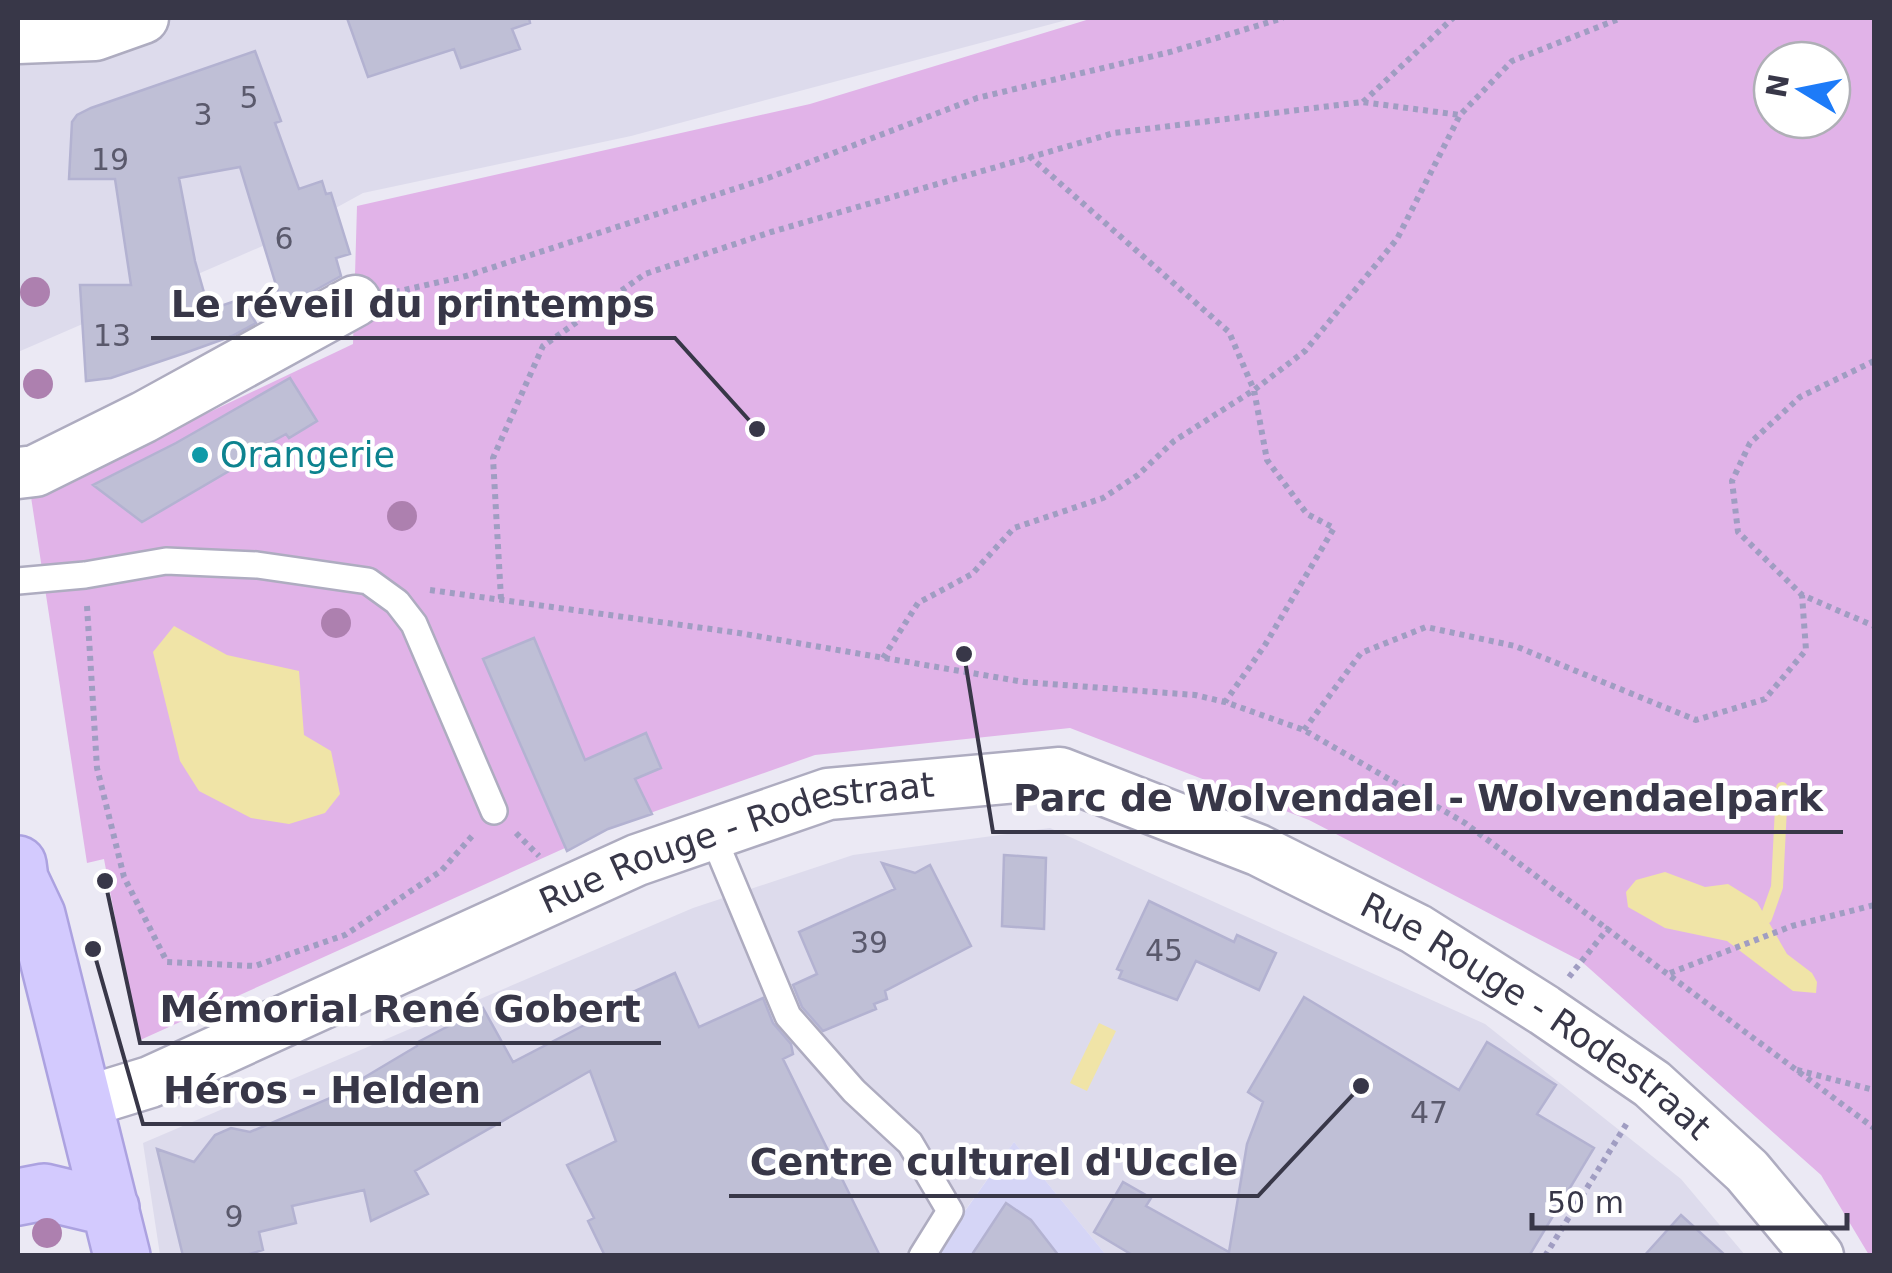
<svg xmlns="http://www.w3.org/2000/svg" width="1892" height="1273" font-family="'DejaVu Sans',sans-serif">
<style>
.residential{fill:#dddbec}
.commercial{fill:#d5d5f6}
.green{fill:#e1b3e8;fill-rule:evenodd}
.water{fill:#f0e4a7}
.lines{fill:none;stroke-linecap:round;stroke-linejoin:round}
.stream{stroke:#f0e4a7;stroke-width:12}
.building{fill:#bfbfd6;stroke:#b3b2d1;stroke-width:2.5}
.lane-casing{stroke:#aeacc0;stroke-width:30}
.street-casing{stroke:#aeacc0;stroke-width:55}
.secondary-casing{stroke:#aca2e0;stroke-width:60}
.path{stroke:#a09dc2;stroke-width:6;stroke-dasharray:5 5;stroke-linecap:butt}
.lane{stroke:#fff;stroke-width:25}
.street{stroke:#fff;stroke-width:50}
.secondary{stroke:#d3cafe;stroke-width:55}
.tree{fill:#ad80af}
.culture-dot{fill:#0f9aa8;stroke:#fff;stroke-width:4}
.labels{text-anchor:middle;dominant-baseline:central;stroke-width:9;stroke-linejoin:round;paint-order:stroke}
.number-label{font-size:30px;fill:#5a596c}
.culture-label{font-size:35px;fill:#0d838f;stroke:#fff;text-anchor:start}
.street-label{font-size:35px;fill:#383748;stroke:#fff}
.leader{fill:none;stroke:#383748;stroke-width:4}
.callout-dot{fill:#383748;stroke:#fff;stroke-width:4}
.callout-label{font-size:38px;text-anchor:middle;font-weight:bold;fill:#383748;stroke:#fff;stroke-width:9;stroke-linejoin:round;paint-order:stroke}
</style>
<rect width="100%" height="100%" fill="#ebe9f4"/>
<path class="residential" d="M 18,18 L 1074,18 L 631,136 L 363,193 L 281,238 L 18,352 Z
M 1050,828 L 1485,1024 L 1681,1179 L 1745,1255 L 1106,1255 L 1014,1142 L 933,1255 L 160,1255 L 143,1143 L 693,908 L 853,855 Z"/>
<path class="commercial" d="M 1014,1142 L 1106,1255 L 933,1256 Z"/>
<path class="green" d="M 1093,18 L 1874,18 L 1874,1255 L 1869,1255 L 1821,1175 L 1581,961 L 1309,820 L 1070,728 L 815,755 L 616,825 L 138,1041 L 104,859 L 87,863 L 31,497 L 353,344 L 357,206 L 810,104 ZM 1772,60 L 1832,60 L 1832,120 L 1772,120 Z"/>
<path class="water" d="M 174,626 L 227,655 L 299,671 L 304,735 L 331,751 L 340,794 L 325,813 L 289,824 L 251,818 L 199,791 L 180,761 L 153,652 Z
M 1665,872 L 1705,887 L 1728,884 L 1757,902 L 1787,954 L 1812,973 L 1817,982 L 1816,993 L 1793,991 L 1727,941 L 1665,928 L 1628,907 L 1626,892 L 1636,880 Z
M 1099,1023 L 1116,1031 L 1087,1091 L 1070,1083 Z"/>
<g class="lines">
<path class="stream" d="M 1766,918 L 1777,887 L 1782,788"/>
</g>
<path class="building" d="M 347,18 L 529,18 L 530,23 L 512,29 L 520,49 L 461,68 L 454,49 L 368,77 Z
M 255,51 L 281,121 L 275,123 L 299,189 L 322,181 L 326,194 L 331,193 L 350,254 L 336,258 L 341,276 L 283,308 L 240,167 L 179,178 L 195,261 L 209,310 L 241,299 L 256,323 L 232,336 L 185,353 L 111,378 L 86,381 L 80,285 L 131,285 L 115,179 L 69,179 L 72,122 L 77,115 L 91,108 Z
M 290,378 L 317,421 L 289,438 L 286,434 L 227,467 L 229,471 L 142,522 L 93,485 L 176,443 Z
M 534,638 L 585,760 L 646,733 L 661,768 L 635,779 L 652,814 L 608,829 L 567,851 L 483,659 Z
M 1004,855 L 1046,858 L 1044,929 L 1002,926 Z
M 882,863 L 915,873 L 930,865 L 971,946 L 885,991 L 887,999 L 874,1004 L 876,1009 L 823,1031 L 802,1007 L 793,985 L 817,974 L 799,932 L 895,889 Z
M 1149,901 L 1234,942 L 1237,935 L 1276,953 L 1259,990 L 1196,961 L 1177,1000 L 1119,978 L 1122,971 L 1117,969 Z
M 675,973 L 699,1027 L 763,998 L 773,1023 L 791,1044 L 793,1054 L 783,1059 L 880,1256 L 605,1256 L 588,1221 L 594,1218 L 567,1165 L 616,1141 L 590,1071 L 415,1171 L 428,1194 L 371,1221 L 364,1190 L 292,1206 L 296,1223 L 259,1232 L 263,1250 L 243,1256 L 183,1256 L 157,1149 L 194,1162 L 215,1135 L 231,1128 L 250,1132 L 328,1099 L 417,1046 L 416,1043 L 483,1008 L 513,1062 L 596,1019 L 593,1010 Z
M 1304,997 L 1459,1090 L 1487,1042 L 1556,1085 L 1537,1114 L 1594,1148 L 1529,1256 L 1134,1256 L 1094,1232 L 1123,1182 L 1151,1198 L 1146,1206 L 1229,1252 L 1247,1144 L 1263,1102 L 1248,1092 Z
M 1006,1203 L 1031,1220 L 1059,1256 L 971,1256 Z
M 1681,1215 L 1726,1256 L 1644,1256 Z"/>
<g class="lines">
<defs>
<path id="lane" d="M 18,581 L 85,575 L 166,561 L 257,565 L 368,581 L 397,602 L 414,624 L 494,811
M 712,834 L 788,1016 L 854,1091 L 910,1143 L 950,1211 L 922,1256"/>
<g id="street">
<path d="M 18,38 L 95,35 L 143,18"/>
<path d="M 18,473 L 35,471 L 144,417 L 355,301"/>
<path id="s1" d="M 85,1102 L 150,1082 L 637,860 L 828,794 L 1060,773 L 1258,850 L 1416,929 L 1544,1010 L 1652,1084 L 1747,1171 L 1818,1256"/>
</g>
<path id="secondary" d="M 18,864 L 20,879 L 37,915 L 122,1256
M 18,1197 L 44,1192 L 111,1208"/>
</defs>
<use href="#lane" class="lane-casing"/>
<use href="#street" class="street-casing"/>
<use href="#secondary" class="secondary-casing"/>
<path class="path" d="M 1363,102 L 1453,18
M 1029,156 L 1229,332 L 1254,390 L 1267,460 L 1307,514 L 1334,528 L 1265,645 L 1225,702
M 395,292 L 466,276 L 768,178 L 977,98 L 1170,52 L 1283,18
M 1874,361 L 1800,397 L 1750,443 L 1732,481 L 1738,532 L 1802,595 L 1874,626
M 430,590 L 739,633 L 1024,682 L 1195,695 L 1225,702 L 1304,730 L 1465,823 L 1874,1128
M 501,599 L 493,458 L 543,346 L 645,274 L 771,232 L 1114,133 L 1362,102 L 1460,115
M 87,606 L 97,768 L 124,877 L 167,962 L 255,966 L 345,935 L 441,871 L 473,835
M 883,658 L 918,603 L 972,574 L 1014,528 L 1103,498 L 1138,475 L 1174,441 L 1254,390 L 1305,351 L 1397,239 L 1460,115 L 1512,61 L 1621,18
M 1304,730 L 1361,653 L 1426,627 L 1515,646 L 1696,720 L 1765,699 L 1806,650 L 1802,595
M 516,833 L 539,856
M 1670,973 L 1792,926 L 1874,905
M 1569,977 L 1609,927
M 1797,1070 L 1874,1090
M 1545,1256 L 1627,1123"/>
<use href="#lane" class="lane"/>
<use href="#street" class="street"/>
<use href="#secondary" class="secondary"/>
</g>
<g class="tree">
<circle cx="35" cy="292" r="15"/>
<circle cx="38" cy="384" r="15"/>
<circle cx="402" cy="516" r="15"/>
<circle cx="336" cy="623" r="15"/>
<circle cx="47" cy="1233" r="15"/>
</g>
<circle class="culture-dot" cx="200" cy="455" r="10"/>
<g class="labels">
<g class="number-label">
<text x="249" y="97">5</text>
<text x="203" y="114">3</text>
<text x="110" y="159">19</text>
<text x="284" y="238">6</text>
<text x="112" y="335">13</text>
<text x="869" y="942">39</text>
<text x="1164" y="950">45</text>
<text x="1429" y="1112">47</text>
<text x="234" y="1216">9</text>
</g>
<g class="culture-label">
<text x="220" y="455">Orangerie</text>
</g>
<g class="street-label">
<text stroke="none"><textPath href="#s1" startOffset="705">Rue Rouge - Rodestraat</textPath></text>
<text stroke="none"><textPath href="#s1" startOffset="1575">Rue Rouge - Rodestraat</textPath></text>
</g>
</g>
<path class="leader" d="M757 429L675 338H151M964 654L993 832H1843M105 881L140 1043H661M93 949L143 1124H501M1361 1086L1258 1196H729"/>
<g class="callout-dot">
<circle cx="757" cy="429" r="10"/>
<circle cx="964" cy="654" r="10"/>
<circle cx="105" cy="881" r="10"/>
<circle cx="93" cy="949" r="10"/>
<circle cx="1361" cy="1086" r="10"/>
</g>
<g class="callout-label">
<text x="413" y="317">Le réveil du printemps</text>
<text x="1418" y="811">Parc de Wolvendael - Wolvendaelpark</text>
<text x="400" y="1022">Mémorial René Gobert</text>
<text x="322" y="1103">Héros - Helden</text>
<text x="994" y="1175">Centre culturel d'Uccle</text>
</g>
<rect width="1892" height="1273" fill="none" stroke="#383748" stroke-width="40"/>
<g transform="translate(1802 90) rotate(280)"><circle r="48" fill="#ffffff" stroke="#afafb6" stroke-width="2.5"/>
<path d="M0-8L18 38L0 25L-18 38Z" fill="#1d7bf8"/>
<text y="-15" font-size="28" font-weight="bold" text-anchor="middle" fill="#383748">N</text>
</g>
<path d="M1532 1213v15h315v-15" fill="none" stroke="#383748" stroke-width="5"/>
<text x="1547" y="1213" font-size="30" fill="#383748" stroke="#ffffff" stroke-width="8" paint-order="stroke">50 m</text>
</svg>
